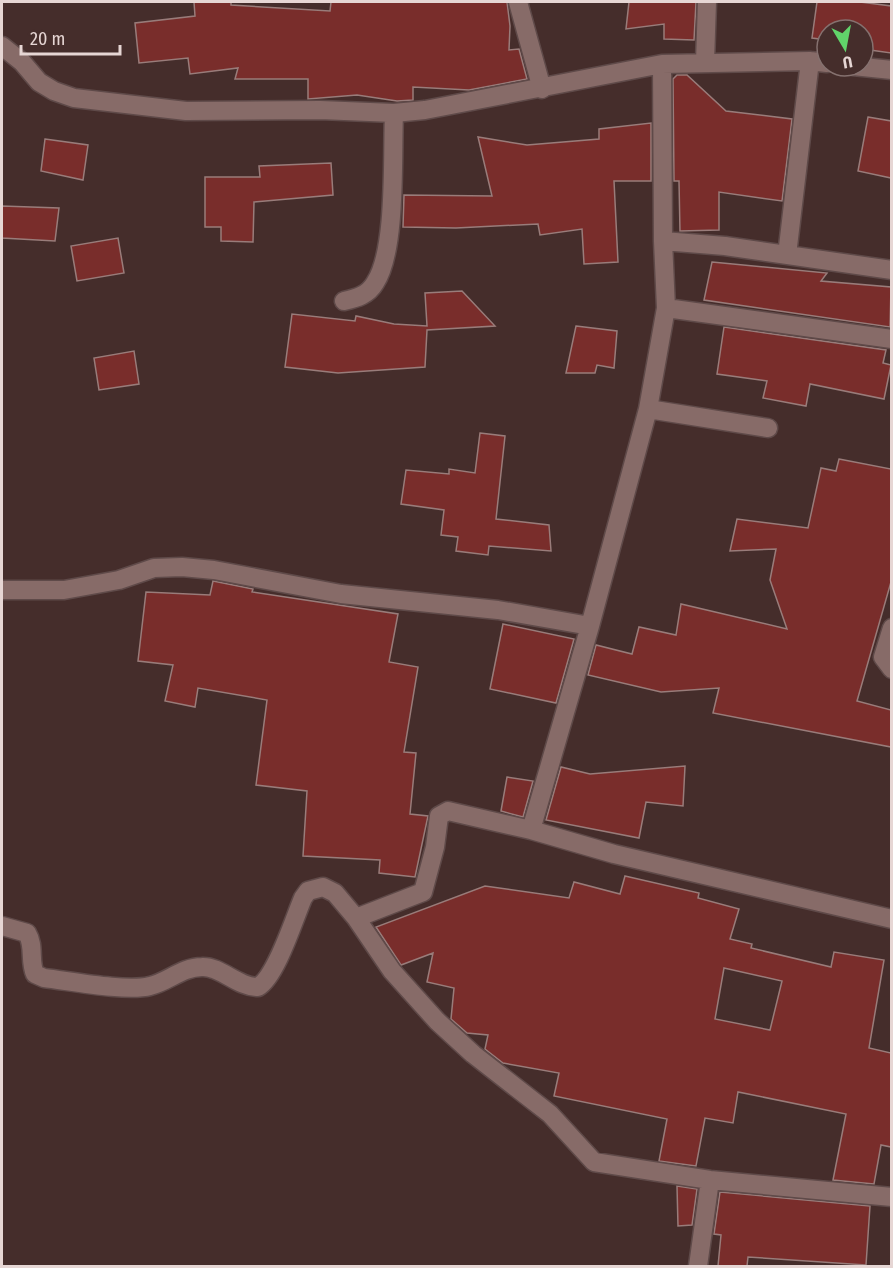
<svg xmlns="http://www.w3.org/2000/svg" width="893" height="1268" font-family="'Fira Sans Condensed',sans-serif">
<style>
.building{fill:#792d2b;stroke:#997c7a;stroke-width:1.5;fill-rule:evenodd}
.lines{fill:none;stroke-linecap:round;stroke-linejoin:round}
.minor-casing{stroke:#5f4a49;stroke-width:21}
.minor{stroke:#876b68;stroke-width:18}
</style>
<rect width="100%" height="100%" fill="#452d2b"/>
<path class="building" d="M 194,2 L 231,2 L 231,5 L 330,11 L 331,2 L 507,2 L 510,26 L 509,50 L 519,49 L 527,79 L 469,90 L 413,87 L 413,100 L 397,101 L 357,95 L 308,99 L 308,79 L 235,79 L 238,68 L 190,74 L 188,58 L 139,63 L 135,23 L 195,16 Z
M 629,2 L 696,2 L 694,40 L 664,39 L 664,24 L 626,29 Z
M 817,2 L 860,2 L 891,6 L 891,53 L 863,49 L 863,30 L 827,30 L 827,40 L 812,38 Z
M 677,75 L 687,75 L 726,111 L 792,119 L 782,201 L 719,192 L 719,230 L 680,231 L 679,181 L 674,181 L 673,79 Z
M 868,117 L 891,121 L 891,178 L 858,171 Z
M 651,123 L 651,181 L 614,181 L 618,262 L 584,264 L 582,229 L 540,235 L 538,224 L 456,228 L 403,227 L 404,195 L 492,196 L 478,137 L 527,145 L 599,139 L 599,129 Z
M 45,139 L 88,145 L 83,180 L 41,171 Z
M 331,163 L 333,195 L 254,202 L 253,242 L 221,241 L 221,227 L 205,227 L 205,177 L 260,177 L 259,166 Z
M 2,206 L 59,208 L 55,241 L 2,238 Z
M 118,238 L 124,273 L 77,281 L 71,246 Z
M 712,262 L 827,273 L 821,281 L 891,287 L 890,327 L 704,300 Z
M 462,291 L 495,326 L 427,330 L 425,367 L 338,373 L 285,367 L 292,314 L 355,321 L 356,316 L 394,324 L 427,326 L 425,293 Z
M 576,326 L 617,331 L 614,368 L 597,365 L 595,373 L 566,373 Z
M 724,327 L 886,350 L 883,363 L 891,365 L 884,399 L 810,384 L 806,406 L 763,398 L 767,381 L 717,374 Z
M 134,351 L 139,384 L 99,390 L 94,358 Z
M 480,433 L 505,436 L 496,519 L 549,525 L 551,551 L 489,546 L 488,555 L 456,551 L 458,537 L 441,535 L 444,510 L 401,504 L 406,470 L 449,474 L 449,469 L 475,473 Z
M 839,459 L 891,469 L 891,582 L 857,701 L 891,710 L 891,747 L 713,713 L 719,688 L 661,692 L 588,675 L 596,645 L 632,654 L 639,627 L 676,635 L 681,604 L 787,629 L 770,580 L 776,549 L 730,551 L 737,519 L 808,528 L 821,468 L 836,471 Z
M 213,581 L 253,589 L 252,592 L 398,614 L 389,662 L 418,667 L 404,752 L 416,753 L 410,814 L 428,816 L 415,877 L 379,873 L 380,860 L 303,856 L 307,791 L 256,785 L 267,700 L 198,688 L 195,707 L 165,701 L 173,665 L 138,661 L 146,592 L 210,595 Z
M 503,624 L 574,639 L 556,703 L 490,689 Z
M 685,766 L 683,806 L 646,802 L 639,838 L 546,820 L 561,767 L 590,774 Z
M 507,777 L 533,781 L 523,817 L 501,811 Z
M 625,876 L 699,893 L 698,898 L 739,909 L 730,939 L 752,944 L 751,948 L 831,967 L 834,952 L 884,960 L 869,1048 L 891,1053 L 891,1147 L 881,1145 L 874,1184 L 833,1180 L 846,1114 L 738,1092 L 733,1123 L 705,1118 L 696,1166 L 659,1161 L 667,1119 L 554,1096 L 559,1073 L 503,1063 L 485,1049 L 488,1035 L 467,1033 L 451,1019 L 454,988 L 427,982 L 433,953 L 401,965 L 376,927 L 485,886 L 569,898 L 574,882 L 620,894 ZM 724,968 L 782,981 L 770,1030 L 715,1019 Z
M 677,1186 L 697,1189 L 692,1225 L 678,1226 Z
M 720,1192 L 870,1206 L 866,1265 L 748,1257 L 747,1266 L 718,1266 L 721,1235 L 714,1234 Z"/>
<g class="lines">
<defs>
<path id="minor" d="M 518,2 L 542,89
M 2,46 L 22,62 L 39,82 L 54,91 L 74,98 L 186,111 L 320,110 L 394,113 L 425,110 L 662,64 L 810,61 L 827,63
M 705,62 L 707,2
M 662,64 L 663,241 L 725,246 L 892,270
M 853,66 L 892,70
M 787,255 L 810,61
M 344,301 C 357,298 368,295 375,283 C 397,250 392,155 394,113
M 666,308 L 892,339
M 648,409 L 768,428
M 2,590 L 64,590 L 119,580 L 154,568 L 182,567 L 214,570 L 341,594 L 498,610 L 590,626
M 892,628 L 883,657 L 892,669
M 531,830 L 590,626 L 648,409 L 666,308 L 663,241
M 356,918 L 423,892 L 435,847 L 439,816 L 448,811 L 531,830 L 614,854 L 892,919
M 2,926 L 27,933 C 35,946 29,961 35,974 L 44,978 C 70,981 126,992 150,986 C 168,982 182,967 202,967 C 221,966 237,987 258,987 C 276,977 294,919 303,898 L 308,891 L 323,887 L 335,893 L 356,918 L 392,971 L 437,1021 L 473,1054 L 550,1114 L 594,1162 L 710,1180 L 892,1197
M 698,1266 L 710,1180"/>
</defs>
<use href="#minor" class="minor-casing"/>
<use href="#minor" class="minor"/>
</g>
<rect width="893" height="1268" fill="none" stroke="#e6d6d4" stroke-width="6"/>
<g transform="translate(845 48) rotate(170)"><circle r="28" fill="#452d2b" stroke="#85716f" stroke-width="1.5"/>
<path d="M0-4.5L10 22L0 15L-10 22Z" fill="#61d46a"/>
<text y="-9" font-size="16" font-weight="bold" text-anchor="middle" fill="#e6d6d4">U</text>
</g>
<path d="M21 45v9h99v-9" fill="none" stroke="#e6d6d4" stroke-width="3"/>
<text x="30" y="45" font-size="18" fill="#e6d6d4" stroke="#452d2b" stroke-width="4.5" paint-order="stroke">20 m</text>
</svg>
